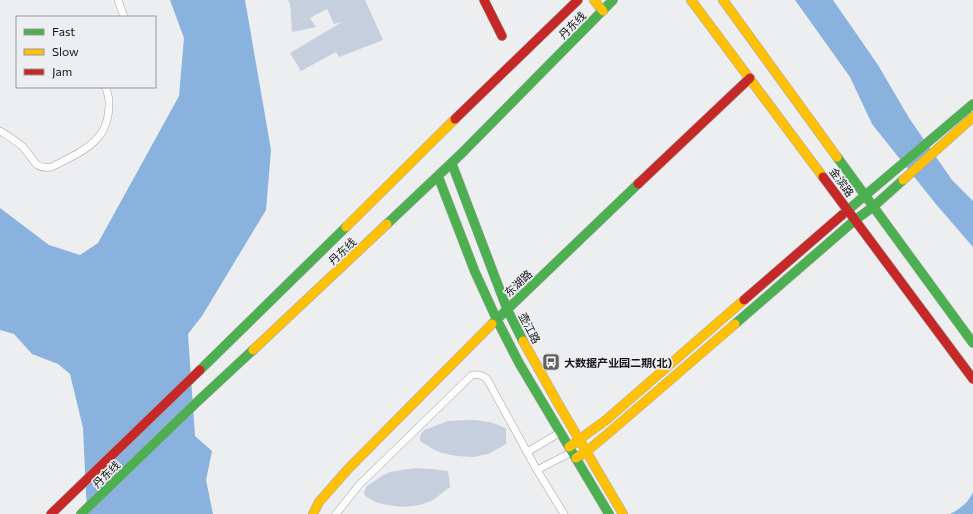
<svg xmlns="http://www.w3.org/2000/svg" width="973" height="514" font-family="Commissioner,'Noto Sans SC',sans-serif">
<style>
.water{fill:#89b2de}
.building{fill:#c5cfdd}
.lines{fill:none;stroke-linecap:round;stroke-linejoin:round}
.street-casing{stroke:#a4a4a6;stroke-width:8}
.fast-casing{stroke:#a4a4a6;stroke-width:10}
.slow-casing{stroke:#a4a4a6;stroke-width:10}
.jam-casing{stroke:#a4a4a6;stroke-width:10}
.street{stroke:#fcfcfd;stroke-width:7}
.fast{stroke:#4caf50;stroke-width:9}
.slow{stroke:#ffc107;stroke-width:9}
.jam{stroke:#c62828;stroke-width:9}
.labels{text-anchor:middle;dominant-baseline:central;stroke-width:3.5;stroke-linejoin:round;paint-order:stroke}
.street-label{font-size:11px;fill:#141415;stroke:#eceef1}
.poi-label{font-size:11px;font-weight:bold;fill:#141415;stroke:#eceef1;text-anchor:start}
</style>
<rect width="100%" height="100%" fill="#edeef0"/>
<path class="water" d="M 170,0 L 245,0 L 271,150 L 266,210 L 202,316 L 188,334 L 195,436 L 212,451 L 206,480 L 213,514 L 87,514 L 83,428 L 70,374 L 58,364 L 32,354 L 14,334 L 0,330 L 0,208 L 49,245 L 80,255 L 98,243 L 179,96 L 184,38 Z
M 795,0 L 833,0 L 878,65 L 909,118 L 952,180 L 973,201 L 973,247 L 935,203 L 872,124 L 850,77 Z
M 973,492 L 973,514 L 950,514 C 960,509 969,502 973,492 Z"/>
<path class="building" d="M 288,0 L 365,0 L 383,40 L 339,57 L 336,52 L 301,71 L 290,53 L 342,22 L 334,24 L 327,9 L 310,18 L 316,27 L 292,32 L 290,4 Z
M 466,420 L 474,420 L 490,422 L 506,428 L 506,444 L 488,454 L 473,457 L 456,456 L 442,453 L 433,449 L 420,441 L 420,436 L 424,430 L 448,421 Z
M 415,468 L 431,469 L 448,471 L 450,487 L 433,500 L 420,505 L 403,507 L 388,505 L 378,503 L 365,496 L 364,492 L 367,486 L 382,476 L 390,472 Z"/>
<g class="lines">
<defs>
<path id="street" d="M 118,0 L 124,17
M 0,131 C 8,136 17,141 23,147 C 34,158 33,170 52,167 C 82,151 110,142 109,102 C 109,97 107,92 106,87
M 561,432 L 527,452 L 537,470 L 572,452
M 537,470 L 564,514
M 336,514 L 359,485 L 472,375 C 479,374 482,375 487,379 L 527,452"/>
<path id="fast" d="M 837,157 L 973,343
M 452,164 L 507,309 L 523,341
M 438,176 L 475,272 L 497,320 L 519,363 L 609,514
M 842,215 L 973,104
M 387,224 L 462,153 L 613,0
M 492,324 L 638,184
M 735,324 L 855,220 L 873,207 L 903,180
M 200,370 L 346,227
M 81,514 L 197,402 L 253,350"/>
<path id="slow" d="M 594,0 L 603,11
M 691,0 L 823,177
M 723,0 L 837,157
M 903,180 L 973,117
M 346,227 L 455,119
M 523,341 L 560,407 L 623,514
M 253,350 L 387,224
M 569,447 L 606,420 L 744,300
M 576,458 L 587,451 L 611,431 L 735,324
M 313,514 L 319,502 L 348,469 L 492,324"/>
<path id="jam" d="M 484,0 L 502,36
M 455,119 L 578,0
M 823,177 L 973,379
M 638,184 L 750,78
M 744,300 L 842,215
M 51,514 L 200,370"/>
</defs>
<use href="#street" class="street-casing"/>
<use href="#fast" class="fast-casing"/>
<use href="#slow" class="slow-casing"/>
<use href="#jam" class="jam-casing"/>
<use href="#street" class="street"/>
<use href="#fast" class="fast"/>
<use href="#slow" class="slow"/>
<use href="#jam" class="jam"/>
</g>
<defs>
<symbol id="bus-square" viewBox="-11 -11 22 22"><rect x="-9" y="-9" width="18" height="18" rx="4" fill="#606062" stroke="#eceef1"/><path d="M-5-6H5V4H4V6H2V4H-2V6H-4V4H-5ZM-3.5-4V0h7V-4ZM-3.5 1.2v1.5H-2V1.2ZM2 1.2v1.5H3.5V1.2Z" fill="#fff"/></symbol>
</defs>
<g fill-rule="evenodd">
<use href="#bus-square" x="541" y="352" width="20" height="20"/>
</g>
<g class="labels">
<g class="street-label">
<text transform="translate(572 25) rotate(-45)">丹东线</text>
<text transform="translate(842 182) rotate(54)">金滨路</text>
<text transform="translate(342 251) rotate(-43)">丹东线</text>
<text transform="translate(518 283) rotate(-43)">东湖路</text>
<text transform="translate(530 328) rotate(62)">壶江路</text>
<text transform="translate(106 474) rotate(-44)">丹东线</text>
</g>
<g class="poi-label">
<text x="564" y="362">大数据产业园二期(北)</text>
</g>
</g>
<rect x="16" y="16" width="140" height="72" fill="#eceef1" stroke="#969799"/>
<rect x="24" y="29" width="20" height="6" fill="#4caf50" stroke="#969799"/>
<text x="52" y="36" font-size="12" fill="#141415">Fast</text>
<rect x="24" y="49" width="20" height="6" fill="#ffc107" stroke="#969799"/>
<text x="52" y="56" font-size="12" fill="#141415">Slow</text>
<rect x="24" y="69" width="20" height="6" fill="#c62828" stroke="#969799"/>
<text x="52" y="76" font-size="12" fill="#141415">Jam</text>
</svg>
